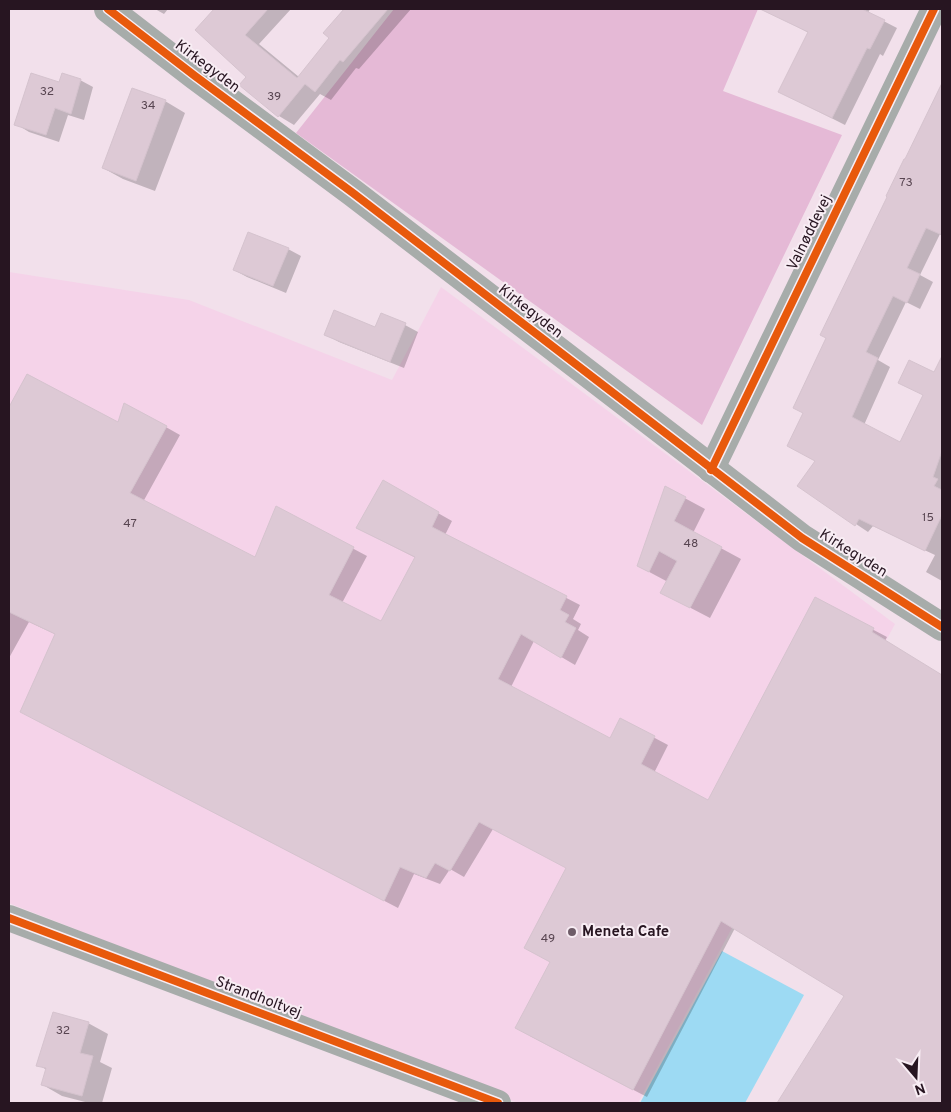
<svg xmlns="http://www.w3.org/2000/svg" width="951" height="1112" font-family="Overpass,sans-serif">
<style>
.built{fill:#f5d3e9}
.green{fill:#e5b9d6}
.water{fill:#9ddaf3}
.shadow{fill:#0003}
.building{fill:#ddc9d5;stroke:#d5c3ce}
.lines{fill:none;stroke-linecap:round;stroke-linejoin:round}
.minor{stroke:#a7acaa;stroke-width:26}
.tertiary{stroke:#a7acaa;stroke-width:28}
.cycleway-casing{stroke:#f8edf4;stroke-width:11}
.cycleway{stroke:#e8590c;stroke-width:8}
.poi-dot{fill:#6e5c68;stroke:#f8edf4;stroke-width:2}
.labels{text-anchor:middle;dominant-baseline:central;stroke-width:4;stroke-linejoin:round;paint-order:stroke}
.number-label{font-size:12px;fill:#584551}
.street-label{font-size:15px;fill:#271521;stroke:#f8edf4}
.poi-label{font-size:15px;font-weight:bold;fill:#271521;stroke:#f8edf4;text-anchor:start}
</style>
<rect width="100%" height="100%" fill="#f2e0eb"/>
<path class="built" d="M 9,272 L 189,300 L 392,380 L 441,287 L 895,624 L 638,1103 L 518,1103 L 9,903 Z"/>
<path class="green" d="M 394,9 L 758,9 L 723,91 L 842,135 L 702,425 L 296,133 Z"/>
<path class="water" d="M 722,951 L 804,995 L 745,1103 L 640,1103 Z"/>
<path class="shadow" d="M 155,9 L 168,9 L 164,14 Z
M 216,9 L 291,9 L 259,44 L 299,77 L 330,38 L 325,33 L 344,9 L 411,9 L 359,69 L 356,68 L 331,100 L 320,94 L 294,125 L 279,116 L 241,85 L 248,77 L 197,30 Z
M 782,9 L 870,9 L 868,13 L 897,28 L 883,56 L 880,54 L 845,125 L 780,92 L 809,33 L 777,16 Z
M 80,80 L 93,87 L 84,120 L 68,115 L 59,142 L 29,132 L 16,124 L 60,84 Z
M 942,87 L 942,235 L 940,234 L 920,275 L 933,282 L 920,309 L 906,302 L 878,360 L 890,367 L 864,425 L 901,444 L 918,448 L 942,400 L 942,581 L 926,572 L 935,555 L 873,526 L 868,532 L 856,524 L 817,461 L 805,413 L 828,338 L 906,161 Z
M 165,101 L 185,113 L 155,191 L 123,179 L 103,168 Z
M 288,249 L 301,256 L 286,293 L 247,277 L 234,270 Z
M 405,325 L 418,332 L 404,368 L 339,342 L 326,335 Z
M 27,375 L 118,424 L 125,404 L 180,435 L 143,502 L 256,559 L 277,508 L 367,556 L 342,603 L 382,623 L 416,558 L 357,528 L 383,482 L 452,521 L 445,535 L 580,605 L 573,619 L 581,624 L 578,630 L 589,637 L 575,665 L 534,641 L 511,687 L 610,740 L 621,720 L 668,745 L 654,773 L 709,802 L 815,599 L 887,637 L 885,641 L 942,676 L 942,1103 L 779,1103 L 845,996 L 735,928 L 647,1097 L 530,1036 L 551,962 L 568,868 L 493,829 L 464,877 L 450,869 L 440,884 L 414,874 L 398,908 L 35,719 L 57,635 L 29,622 L 9,658 L 9,410 Z
M 666,488 L 705,509 L 693,533 L 741,559 L 710,618 L 662,593 L 668,582 L 638,566 Z
M 88,1023 L 108,1034 L 100,1062 L 112,1068 L 102,1103 L 89,1103 L 62,1096 L 43,1085 L 47,1070 L 38,1065 Z"/>
<path class="building" d="M 214,9 L 268,9 L 245,35 L 297,78 L 329,38 L 323,33 L 344,9 L 388,9 L 343,62 L 340,60 L 315,92 L 305,84 L 278,117 L 239,85 L 246,77 L 195,30 Z
M 760,9 L 862,9 L 885,20 L 870,49 L 867,48 L 832,118 L 778,92 L 808,32 Z
M 31,73 L 59,82 L 62,73 L 81,79 L 71,114 L 55,108 L 46,135 L 14,125 Z
M 942,83 L 942,235 L 926,228 L 907,268 L 920,274 L 907,303 L 893,296 L 866,352 L 878,358 L 852,417 L 900,442 L 923,395 L 898,383 L 909,360 L 934,372 L 942,356 L 942,451 L 933,477 L 938,479 L 934,486 L 942,490 L 942,515 L 925,551 L 859,519 L 855,526 L 797,486 L 815,461 L 787,446 L 803,413 L 793,408 L 826,338 L 820,335 L 887,197 L 886,196 L 904,159 L 905,159 Z
M 132,88 L 166,100 L 136,181 L 102,168 Z
M 248,232 L 289,248 L 273,286 L 233,270 Z
M 334,310 L 375,327 L 381,313 L 406,323 L 390,362 L 324,335 Z
M 27,374 L 118,422 L 124,403 L 167,426 L 130,493 L 255,557 L 276,506 L 354,547 L 329,595 L 381,621 L 415,557 L 356,528 L 383,480 L 439,512 L 432,527 L 567,596 L 560,610 L 569,615 L 565,622 L 576,628 L 561,658 L 521,634 L 498,679 L 610,738 L 620,718 L 655,736 L 641,764 L 708,800 L 815,597 L 874,628 L 872,632 L 942,675 L 942,1103 L 777,1103 L 844,996 L 721,921 L 633,1090 L 515,1028 L 550,962 L 524,948 L 566,868 L 479,822 L 450,871 L 435,863 L 426,878 L 400,867 L 384,901 L 20,712 L 55,634 L 9,612 L 9,407 Z
M 665,486 L 686,497 L 674,521 L 722,547 L 690,608 L 660,593 L 677,561 L 659,551 L 649,572 L 637,566 Z
M 53,1012 L 89,1022 L 80,1053 L 93,1056 L 82,1096 L 41,1085 L 46,1068 L 36,1066 Z"/>
<g class="lines">
<path class="minor" d="M 711,470 L 934,9
M 9,918 L 498,1103"/>
<path class="tertiary" d="M 108,9 L 195,76 L 353,193 L 802,538 L 942,627"/>
<defs>
<path id="cycleway" d="M 108,9 L 195,76 L 353,193 L 802,538 L 942,627
M 711,470 L 934,9
M 9,918 L 498,1103"/>
</defs>
<use href="#cycleway" class="cycleway-casing"/>
<use href="#cycleway" class="cycleway"/>
</g>
<circle class="poi-dot" cx="572" cy="932" r="5"/>
<g class="labels">
<g class="number-label">
<text x="47" y="92">32</text>
<text x="274" y="97">39</text>
<text x="148" y="106">34</text>
<text x="906" y="183">73</text>
<text x="928" y="518">15</text>
<text x="130" y="524">47</text>
<text x="691" y="544">48</text>
<text x="548" y="939">49</text>
<text x="63" y="1031">32</text>
</g>
<g class="street-label">
<text transform="translate(207 67) rotate(37)">Kirkegyden</text>
<text transform="translate(810 233) rotate(-64)">Valnøddevej</text>
<text transform="translate(530 312) rotate(38)">Kirkegyden</text>
<text transform="translate(853 554) rotate(32)">Kirkegyden</text>
<text transform="translate(258 998) rotate(21)">Strandholtvej</text>
</g>
<g class="poi-label">
<text x="582" y="932">Meneta Cafe</text>
</g>
</g>
<rect width="951" height="1112" fill="none" stroke="#271521" stroke-width="20"/>
<g transform="translate(916 1077) rotate(161)" stroke="#f8edf4" stroke-width="4" paint-order="stroke">
<path d="M0-4L9 19L0 12L-9 19Z" fill="#271521"/>
<text y="-8" font-size="14" font-weight="bold" text-anchor="middle" fill="#271521">N</text>
</g>
</svg>
